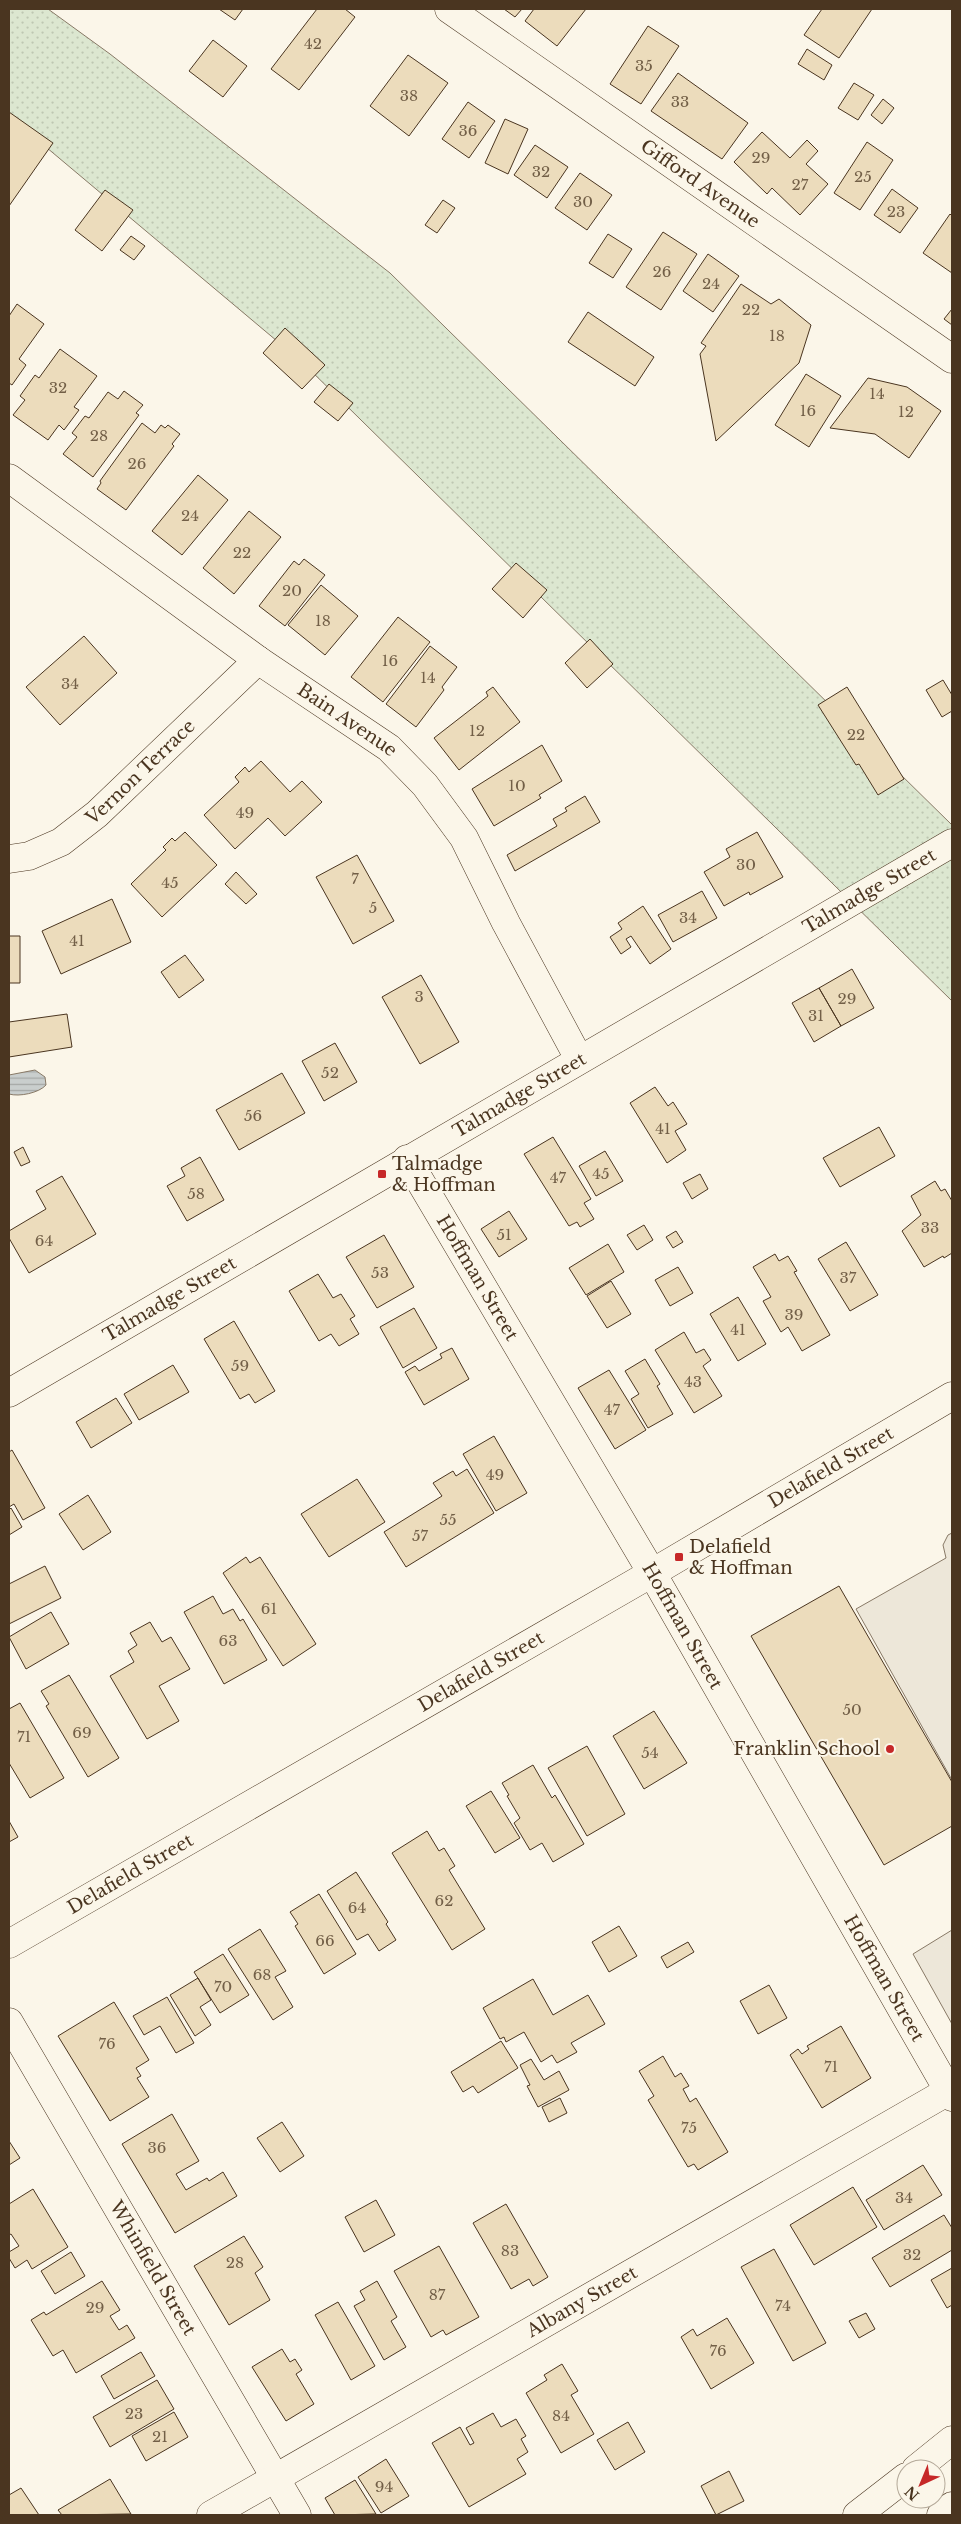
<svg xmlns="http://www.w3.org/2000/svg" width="961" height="2524" font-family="'Libre Baskerville',serif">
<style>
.grass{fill:url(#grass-dots);stroke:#887966}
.parking{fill:#ede7d9;stroke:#887966}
.water{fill:url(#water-rules);stroke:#887966}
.building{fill:#ecdcbc;stroke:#4a3520}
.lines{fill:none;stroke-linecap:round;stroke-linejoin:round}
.minor-casing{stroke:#4a3520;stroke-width:29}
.tertiary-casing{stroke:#4a3520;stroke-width:29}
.motorway-casing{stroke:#4a3520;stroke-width:29}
.minor{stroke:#fbf6e9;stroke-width:28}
.tertiary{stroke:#fbf6e9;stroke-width:28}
.motorway{stroke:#fbf6e9;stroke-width:28}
.poi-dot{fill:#c62828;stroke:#fbf6e9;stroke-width:2}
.labels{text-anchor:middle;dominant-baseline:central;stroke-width:4;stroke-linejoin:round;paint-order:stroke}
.number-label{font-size:15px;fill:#725f47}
.street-label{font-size:18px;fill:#4a3520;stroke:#fbf6e9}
.poi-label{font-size:18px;fill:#4a3520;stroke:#fbf6e9;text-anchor:start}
</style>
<defs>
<pattern id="grass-dots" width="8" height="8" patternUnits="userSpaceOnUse" patternTransform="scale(1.25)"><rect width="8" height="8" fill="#dce7d0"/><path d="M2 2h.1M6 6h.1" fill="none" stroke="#bec7b2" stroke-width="1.8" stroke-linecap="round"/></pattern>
<pattern id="water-rules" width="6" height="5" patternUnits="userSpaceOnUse" patternTransform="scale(1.25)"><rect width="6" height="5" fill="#c9cecd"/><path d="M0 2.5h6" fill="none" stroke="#a5a8a6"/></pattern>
</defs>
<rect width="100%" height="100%" fill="#fbf6e9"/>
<path class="grass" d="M 9,9 L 48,9 L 110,54 L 390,273 L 952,825 L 952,1001 L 302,362 L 9,116 Z"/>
<path class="parking" d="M 952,1533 L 952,1780 L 856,1609 L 946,1558 L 943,1545 L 948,1535 Z
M 952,1930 L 952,2024 L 913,1954 Z"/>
<path class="water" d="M 35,1070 L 45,1077 L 46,1085 C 39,1093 19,1097 9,1094 L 9,1075 Z"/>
<path class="building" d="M 219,9 L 243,9 L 235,20 Z
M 317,9 L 345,9 L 355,17 L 299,90 L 271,69 Z
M 504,9 L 522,9 L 515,17 Z
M 534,9 L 586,9 L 557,46 L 525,21 Z
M 822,9 L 872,9 L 839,58 L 804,35 Z
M 648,26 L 679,46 L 641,104 L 610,84 Z
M 213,40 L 247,66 L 223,97 L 189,71 Z
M 807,49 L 832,65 L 824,80 L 798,64 Z
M 408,55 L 448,83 L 409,136 L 370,106 Z
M 678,73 L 748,123 L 722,159 L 651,111 Z
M 854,83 L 874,95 L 858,120 L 838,108 Z
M 883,99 L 894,108 L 882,124 L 871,115 Z
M 468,102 L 495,121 L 469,158 L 442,139 Z
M 9,112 L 53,143 L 9,206 Z
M 505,119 L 528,129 L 508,174 L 485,163 Z
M 762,132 L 790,158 L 807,140 L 818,151 L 806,164 L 828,184 L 800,215 L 772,188 L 767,194 L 734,162 Z
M 867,142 L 893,160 L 860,210 L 834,193 Z
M 535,145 L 568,167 L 547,198 L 514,175 Z
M 580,173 L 612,195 L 587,230 L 555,208 Z
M 892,189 L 918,208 L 900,233 L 874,215 Z
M 105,190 L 133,210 L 102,251 L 75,230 Z
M 443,200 L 455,208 L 437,233 L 425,225 Z
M 950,214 L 952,216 L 952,273 L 923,253 Z
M 663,232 L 697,254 L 661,310 L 626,287 Z
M 608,234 L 632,249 L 613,278 L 589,263 Z
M 131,236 L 145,246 L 134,260 L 120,250 Z
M 708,254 L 739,276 L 713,312 L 683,291 Z
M 741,284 L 771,304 L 779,299 L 811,325 L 799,363 L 716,441 L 700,354 L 706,346 L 701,343 Z
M 17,304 L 44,324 L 19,359 L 26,365 L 12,385 L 9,383 L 9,316 Z
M 952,309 L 952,325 L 944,319 Z
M 588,312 L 654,357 L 635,386 L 568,342 Z
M 285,328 L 325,365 L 302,389 L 263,353 Z
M 60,349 L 97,376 L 74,407 L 79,410 L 64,430 L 59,425 L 48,440 L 13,415 L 25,400 L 20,396 L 35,375 L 39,378 Z
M 806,374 L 841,396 L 809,447 L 775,425 Z
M 868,378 L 907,387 L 941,411 L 909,458 L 875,434 L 830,428 Z
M 329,384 L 353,403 L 338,421 L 314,402 Z
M 124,391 L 143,405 L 136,413 L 139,415 L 93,477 L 63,454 L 77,437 L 72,433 L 85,416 L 89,418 L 108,392 L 118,399 Z
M 142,423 L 155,433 L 161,425 L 165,428 L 168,425 L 180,434 L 172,444 L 174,446 L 126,510 L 97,489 L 101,483 L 100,481 Z
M 198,475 L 228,500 L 182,555 L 152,531 Z
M 249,511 L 281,537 L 234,594 L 203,568 Z
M 304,559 L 325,575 L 285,626 L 259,606 L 294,561 L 299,565 Z
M 516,563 L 547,590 L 523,618 L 492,589 Z
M 321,585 L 358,616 L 325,655 L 288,625 Z
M 398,617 L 430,642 L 383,702 L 351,677 Z
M 84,636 L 117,673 L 60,725 L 26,687 Z
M 590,639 L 613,664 L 587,688 L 565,663 Z
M 430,646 L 457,667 L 442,687 L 444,690 L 416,727 L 386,704 Z
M 943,680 L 952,695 L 952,711 L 942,717 L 926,690 Z
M 493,687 L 520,722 L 459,770 L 434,738 L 488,696 L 486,692 Z
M 847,687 L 904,779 L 878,795 L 859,764 L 856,765 L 818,705 Z
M 542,745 L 562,781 L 539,795 L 541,798 L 494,826 L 472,789 Z
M 261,761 L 290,792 L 302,781 L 322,802 L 285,836 L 268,818 L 235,849 L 204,815 L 239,782 L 235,777 L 245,767 L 249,772 Z
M 585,796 L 600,822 L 515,871 L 507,855 L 557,826 L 553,819 L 567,811 L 565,808 Z
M 185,832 L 217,865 L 162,917 L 131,884 L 166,850 L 163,847 L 172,838 L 175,841 Z
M 757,832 L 783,877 L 750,895 L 749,892 L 724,906 L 704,872 L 730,857 L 726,849 Z
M 357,855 L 394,921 L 353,944 L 316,877 Z
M 236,872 L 257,894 L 246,904 L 225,884 Z
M 702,891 L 717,918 L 673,942 L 658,915 Z
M 112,899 L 131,942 L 61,974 L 42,931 Z
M 643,906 L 671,949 L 650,964 L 631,936 L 626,939 L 631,947 L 621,954 L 610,937 L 622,929 L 618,923 Z
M 9,936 L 20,936 L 20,983 L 9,983 Z
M 185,955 L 204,980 L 179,998 L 161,972 Z
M 852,969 L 874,1008 L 841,1026 L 819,988 Z
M 421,975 L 459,1042 L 420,1064 L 382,997 Z
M 819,988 L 841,1026 L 814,1042 L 792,1003 Z
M 67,1014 L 72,1047 L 9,1057 L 9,1022 Z
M 335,1043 L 357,1082 L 324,1101 L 302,1061 Z
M 282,1073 L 305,1113 L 239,1150 L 216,1110 Z
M 655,1087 L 668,1106 L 673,1102 L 687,1124 L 675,1131 L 686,1150 L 667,1163 L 630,1103 Z
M 879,1127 L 895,1156 L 840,1187 L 823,1158 Z
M 553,1137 L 591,1199 L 584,1203 L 594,1219 L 580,1227 L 577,1222 L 569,1226 L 524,1154 Z
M 23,1147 L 30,1162 L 21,1166 L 14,1152 Z
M 605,1151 L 623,1181 L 596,1196 L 579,1166 Z
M 200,1157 L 224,1200 L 187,1221 L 167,1186 L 185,1176 L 181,1168 Z
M 700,1174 L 708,1189 L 692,1199 L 683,1183 Z
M 62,1176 L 96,1234 L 29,1273 L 9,1238 L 9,1231 L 46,1209 L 36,1191 Z
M 935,1181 L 941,1191 L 945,1189 L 952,1201 L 952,1253 L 944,1258 L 943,1256 L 924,1267 L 902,1231 L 921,1215 L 911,1196 Z
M 509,1211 L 527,1239 L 499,1257 L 481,1229 Z
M 644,1225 L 653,1240 L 637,1250 L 627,1235 Z
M 676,1231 L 683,1242 L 673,1248 L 666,1237 Z
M 384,1235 L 414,1287 L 377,1308 L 346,1257 Z
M 846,1242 L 878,1295 L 850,1311 L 818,1259 Z
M 608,1244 L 624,1272 L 586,1295 L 569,1268 Z
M 775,1254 L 779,1261 L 788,1256 L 797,1271 L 794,1272 L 830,1335 L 802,1351 L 788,1327 L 781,1332 L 763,1301 L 771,1297 L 753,1267 Z
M 678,1267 L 693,1293 L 670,1306 L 655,1280 Z
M 318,1274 L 333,1298 L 341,1294 L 355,1316 L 350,1319 L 359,1334 L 339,1346 L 331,1334 L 319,1341 L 289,1291 Z
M 611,1281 L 631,1314 L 607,1328 L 587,1296 Z
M 738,1297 L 766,1344 L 738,1361 L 710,1314 Z
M 414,1308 L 437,1348 L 403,1368 L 380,1327 Z
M 234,1321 L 275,1391 L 255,1403 L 249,1394 L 240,1399 L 204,1339 Z
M 684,1332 L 696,1353 L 704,1349 L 711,1360 L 703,1366 L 722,1396 L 694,1413 L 655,1350 Z
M 452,1348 L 469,1379 L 424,1405 L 405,1372 L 415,1366 L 419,1371 L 442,1358 L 440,1354 Z
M 645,1359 L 660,1384 L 657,1386 L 673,1414 L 648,1428 L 631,1399 L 639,1394 L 625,1371 Z
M 173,1365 L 189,1392 L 139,1420 L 124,1394 Z
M 609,1370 L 646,1430 L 615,1449 L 578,1388 Z
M 116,1398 L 132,1423 L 91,1448 L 76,1422 Z
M 494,1436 L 527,1493 L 496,1511 L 463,1454 Z
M 12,1450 L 45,1508 L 23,1520 L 14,1504 L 9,1507 L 9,1452 Z
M 467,1469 L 494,1513 L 406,1567 L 384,1532 L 442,1496 L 433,1483 L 453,1471 L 456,1476 Z
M 357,1479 L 385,1522 L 329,1557 L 301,1514 Z
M 88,1495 L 111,1532 L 83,1550 L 59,1514 Z
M 11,1508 L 22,1527 L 9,1535 L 9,1510 Z
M 246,1557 L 250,1563 L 260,1557 L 316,1644 L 283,1666 L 223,1573 Z
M 45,1566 L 61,1598 L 9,1624 L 9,1584 Z
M 839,1586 L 952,1782 L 952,1826 L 884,1865 L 751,1636 Z
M 213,1596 L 223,1614 L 233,1609 L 240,1621 L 243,1619 L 267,1660 L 224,1684 L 184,1612 Z
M 51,1612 L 69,1644 L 26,1669 L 9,1637 Z
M 150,1622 L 162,1642 L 171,1637 L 190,1669 L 159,1686 L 179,1721 L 147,1739 L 110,1676 L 134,1662 L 128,1651 L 137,1645 L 130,1633 Z
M 69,1675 L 119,1758 L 88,1777 L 46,1706 L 49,1704 L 41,1691 Z
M 20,1703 L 64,1778 L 30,1798 L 9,1763 L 9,1709 Z
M 654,1711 L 687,1763 L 644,1789 L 613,1736 Z
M 587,1746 L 625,1814 L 587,1836 L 548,1768 Z
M 533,1765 L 552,1798 L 555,1795 L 584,1844 L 553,1862 L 542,1843 L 530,1850 L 514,1823 L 520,1818 L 507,1796 L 509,1795 L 502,1783 Z
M 491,1791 L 520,1838 L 495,1853 L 466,1806 Z
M 9,1821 L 18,1837 L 9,1842 Z
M 427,1831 L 439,1851 L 444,1848 L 455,1866 L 449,1870 L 485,1929 L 452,1950 L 392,1853 Z
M 356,1872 L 388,1922 L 386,1924 L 396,1940 L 379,1951 L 368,1934 L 357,1940 L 327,1891 Z
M 319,1894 L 356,1954 L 324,1974 L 295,1926 L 298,1924 L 290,1912 Z
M 619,1926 L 637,1956 L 609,1972 L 592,1942 Z
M 260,1929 L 286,1971 L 275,1977 L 293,2007 L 273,2020 L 228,1949 Z
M 688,1942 L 694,1952 L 667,1968 L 661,1957 Z
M 223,1954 L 249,1995 L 220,2013 L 194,1972 Z
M 198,1978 L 211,2000 L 200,2007 L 211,2025 L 195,2036 L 170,1995 Z
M 533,1979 L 553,2015 L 588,1995 L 605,2024 L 571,2043 L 577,2052 L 557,2063 L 552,2055 L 541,2062 L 524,2032 L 506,2042 L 504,2037 L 500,2039 L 483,2008 Z
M 769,1985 L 787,2018 L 758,2034 L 740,2001 Z
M 167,1997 L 194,2043 L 176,2053 L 160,2026 L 144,2035 L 133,2016 Z
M 114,2002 L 149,2060 L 136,2068 L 141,2076 L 137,2078 L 149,2097 L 110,2121 L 58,2036 Z
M 841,2026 L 871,2078 L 822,2108 L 790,2055 L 798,2049 L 802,2054 L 809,2049 L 807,2046 Z
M 501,2041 L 518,2068 L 478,2093 L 473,2086 L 463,2092 L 451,2072 Z
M 663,2056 L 675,2077 L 681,2073 L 689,2086 L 683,2089 L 690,2102 L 696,2098 L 728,2152 L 698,2170 L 694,2164 L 688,2167 L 648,2100 L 654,2096 L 639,2071 Z
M 531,2059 L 544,2080 L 559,2071 L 569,2090 L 538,2107 L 527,2086 L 530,2085 L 520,2065 Z
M 560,2098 L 567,2113 L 549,2122 L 542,2107 Z
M 172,2114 L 199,2161 L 176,2174 L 186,2190 L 207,2178 L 209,2181 L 223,2172 L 237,2196 L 175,2233 L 122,2144 Z
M 282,2122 L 304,2156 L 280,2172 L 257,2138 Z
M 9,2141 L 20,2158 L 9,2165 Z
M 923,2165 L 942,2195 L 884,2230 L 866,2200 Z
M 853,2187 L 877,2227 L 814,2265 L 790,2225 Z
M 33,2189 L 68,2247 L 32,2269 L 27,2260 L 15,2268 L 9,2258 L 9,2252 L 19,2246 L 11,2234 L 9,2235 L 9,2204 Z
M 376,2200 L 395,2235 L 364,2252 L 345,2217 Z
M 506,2204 L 548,2277 L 533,2286 L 529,2279 L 511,2289 L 473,2223 Z
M 944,2215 L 952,2228 L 952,2250 L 890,2287 L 872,2258 Z
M 244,2236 L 263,2267 L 255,2273 L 270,2300 L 229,2325 L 194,2266 Z
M 439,2246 L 479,2317 L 446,2335 L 443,2330 L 431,2337 L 394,2271 Z
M 774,2249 L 826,2343 L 793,2361 L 741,2267 Z
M 71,2252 L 85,2276 L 55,2294 L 41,2271 Z
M 952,2268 L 952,2305 L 947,2308 L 931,2280 Z
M 102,2281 L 120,2310 L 110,2316 L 119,2330 L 127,2325 L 135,2338 L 76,2373 L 63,2350 L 53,2356 L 31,2320 L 44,2312 L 46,2315 Z
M 377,2281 L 397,2317 L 391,2321 L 406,2347 L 384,2360 L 354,2306 L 365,2300 L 360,2291 Z
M 338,2302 L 375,2366 L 351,2380 L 315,2315 Z
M 866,2313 L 875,2329 L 859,2338 L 849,2321 Z
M 727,2318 L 754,2363 L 711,2389 L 681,2337 L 693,2329 L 697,2336 Z
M 282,2349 L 290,2362 L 295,2359 L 302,2370 L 296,2374 L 314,2404 L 286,2421 L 252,2367 Z
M 141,2352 L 155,2376 L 114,2399 L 101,2376 Z
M 562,2364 L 578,2391 L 571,2395 L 594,2434 L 561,2453 L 526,2393 L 547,2380 L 544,2375 Z
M 157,2380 L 174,2409 L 110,2447 L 93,2417 Z
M 174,2412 L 188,2437 L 146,2461 L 132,2436 Z
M 493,2413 L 501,2427 L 516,2419 L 526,2436 L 521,2439 L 528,2452 L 517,2459 L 526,2474 L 469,2507 L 432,2443 L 460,2427 L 470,2445 L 474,2443 L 466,2428 Z
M 628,2422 L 645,2452 L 615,2470 L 597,2440 Z
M 386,2459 L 409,2496 L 381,2513 L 358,2477 Z
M 729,2471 L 744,2501 L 716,2515 L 701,2486 Z
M 110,2479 L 131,2514 L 62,2515 L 58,2510 Z
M 355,2480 L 376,2514 L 335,2515 L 325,2498 Z
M 21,2488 L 39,2515 L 9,2515 L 9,2495 Z"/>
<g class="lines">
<defs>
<g id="minor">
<path id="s1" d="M 449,9 L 952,359"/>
<path id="s2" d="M 9,478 L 258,660 L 389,748 L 425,785 L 464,838 L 506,923 L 579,1059"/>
<path id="s3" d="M 9,859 L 29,856 L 61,842 L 97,814 L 258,660"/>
<path id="s4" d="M 407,1159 L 652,1573 L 952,2097"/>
<path id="s5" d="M 9,1393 L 952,843"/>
<path id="s6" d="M 9,2022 L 297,2515"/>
<path id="s7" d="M 211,2515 L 952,2089"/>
</g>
<g id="tertiary">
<path id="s8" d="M 9,1944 L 652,1573 L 952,1396"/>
</g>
<path id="motorway" d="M 916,2469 L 952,2440
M 857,2515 L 906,2477
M 941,2515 L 952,2506"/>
</defs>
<use href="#minor" class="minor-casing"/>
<use href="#tertiary" class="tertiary-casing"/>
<use href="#motorway" class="motorway-casing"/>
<use href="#minor" class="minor"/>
<use href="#tertiary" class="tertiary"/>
<use href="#motorway" class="motorway"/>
</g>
<g class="poi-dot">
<rect x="377" y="1169" width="10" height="10" rx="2.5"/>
<rect x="674" y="1552" width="10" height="10" rx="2.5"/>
<circle cx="890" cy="1749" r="5"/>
</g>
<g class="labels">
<g class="number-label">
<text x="313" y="43">42</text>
<text x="644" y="65">35</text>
<text x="409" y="95">38</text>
<text x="680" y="101">33</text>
<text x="468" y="130">36</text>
<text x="761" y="157">29</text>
<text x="541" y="171">32</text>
<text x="863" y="176">25</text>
<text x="800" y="184">27</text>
<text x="583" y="201">30</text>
<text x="896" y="211">23</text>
<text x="662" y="271">26</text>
<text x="711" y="283">24</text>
<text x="751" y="309">22</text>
<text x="777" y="335">18</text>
<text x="58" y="387">32</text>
<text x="877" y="393">14</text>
<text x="808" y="410">16</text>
<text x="906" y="411">12</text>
<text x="99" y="435">28</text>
<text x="137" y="463">26</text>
<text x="190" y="515">24</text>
<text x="242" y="552">22</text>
<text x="292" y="590">20</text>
<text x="323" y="620">18</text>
<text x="390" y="660">16</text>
<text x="428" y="677">14</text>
<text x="70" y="683">34</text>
<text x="477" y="730">12</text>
<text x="856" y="734">22</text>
<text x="517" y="785">10</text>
<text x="245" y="812">49</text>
<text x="746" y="864">30</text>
<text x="355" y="878">7</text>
<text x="170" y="882">45</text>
<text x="373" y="907">5</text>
<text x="688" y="917">34</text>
<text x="77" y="940">41</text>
<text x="419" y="996">3</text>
<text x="847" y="998">29</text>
<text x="816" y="1015">31</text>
<text x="330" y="1072">52</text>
<text x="253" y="1115">56</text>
<text x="663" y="1128">41</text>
<text x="601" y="1173">45</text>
<text x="558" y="1177">47</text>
<text x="196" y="1193">58</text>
<text x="930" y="1227">33</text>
<text x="504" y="1234">51</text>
<text x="44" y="1240">64</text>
<text x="380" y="1272">53</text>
<text x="848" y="1277">37</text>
<text x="794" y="1314">39</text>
<text x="738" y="1329">41</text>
<text x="240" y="1365">59</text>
<text x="693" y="1381">43</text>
<text x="612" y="1409">47</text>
<text x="495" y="1474">49</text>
<text x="448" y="1519">55</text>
<text x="420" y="1535">57</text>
<text x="269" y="1608">61</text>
<text x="228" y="1640">63</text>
<text x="852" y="1709">50</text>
<text x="82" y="1732">69</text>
<text x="24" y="1736">71</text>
<text x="650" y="1752">54</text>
<text x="444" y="1900">62</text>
<text x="357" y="1907">64</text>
<text x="325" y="1940">66</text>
<text x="262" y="1974">68</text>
<text x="223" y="1986">70</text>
<text x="107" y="2043">76</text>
<text x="831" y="2066">71</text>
<text x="689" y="2127">75</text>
<text x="157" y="2147">36</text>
<text x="904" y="2197">34</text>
<text x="510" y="2250">83</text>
<text x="912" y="2254">32</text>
<text x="235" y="2262">28</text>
<text x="437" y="2294">87</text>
<text x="783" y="2305">74</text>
<text x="95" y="2307">29</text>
<text x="718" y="2350">76</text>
<text x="134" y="2413">23</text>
<text x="561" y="2415">84</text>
<text x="160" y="2436">21</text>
<text x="384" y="2486">94</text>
</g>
<g class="street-label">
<text stroke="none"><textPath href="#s1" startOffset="306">Gifford Avenue</textPath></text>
<text stroke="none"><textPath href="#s2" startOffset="416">Bain Avenue</textPath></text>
<text stroke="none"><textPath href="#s3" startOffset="161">Vernon Terrace</textPath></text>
<text stroke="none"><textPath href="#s5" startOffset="996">Talmadge Street</textPath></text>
<text stroke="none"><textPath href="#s5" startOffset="591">Talmadge Street</textPath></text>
<text stroke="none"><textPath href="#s4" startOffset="138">Hoffman Street</textPath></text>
<text stroke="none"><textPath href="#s5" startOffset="186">Talmadge Street</textPath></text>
<text stroke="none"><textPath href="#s8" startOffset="950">Delafield Street</textPath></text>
<text stroke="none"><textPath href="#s4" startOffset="542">Hoffman Street</textPath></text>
<text stroke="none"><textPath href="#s8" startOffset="545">Delafield Street</textPath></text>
<text stroke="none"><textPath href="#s8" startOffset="140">Delafield Street</textPath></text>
<text stroke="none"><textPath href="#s4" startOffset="948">Hoffman Street</textPath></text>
<text stroke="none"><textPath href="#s6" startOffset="285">Whinfield Street</textPath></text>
<text stroke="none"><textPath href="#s7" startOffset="428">Albany Street</textPath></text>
</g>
<g class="poi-label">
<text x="392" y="1164">Talmadge<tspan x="392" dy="21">&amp; Hoffman</tspan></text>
<text x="689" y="1547">Delafield<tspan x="689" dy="21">&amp; Hoffman</tspan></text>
<text x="880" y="1749" text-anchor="end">Franklin School</text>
</g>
</g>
<rect width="961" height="2524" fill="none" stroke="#4a3520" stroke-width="20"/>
<g transform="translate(921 2484) rotate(224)"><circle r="24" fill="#fbf6e9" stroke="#b4a999"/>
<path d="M0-4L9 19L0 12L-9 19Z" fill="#c62828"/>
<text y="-8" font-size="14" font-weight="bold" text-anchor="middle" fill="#4a3520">N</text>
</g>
</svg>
